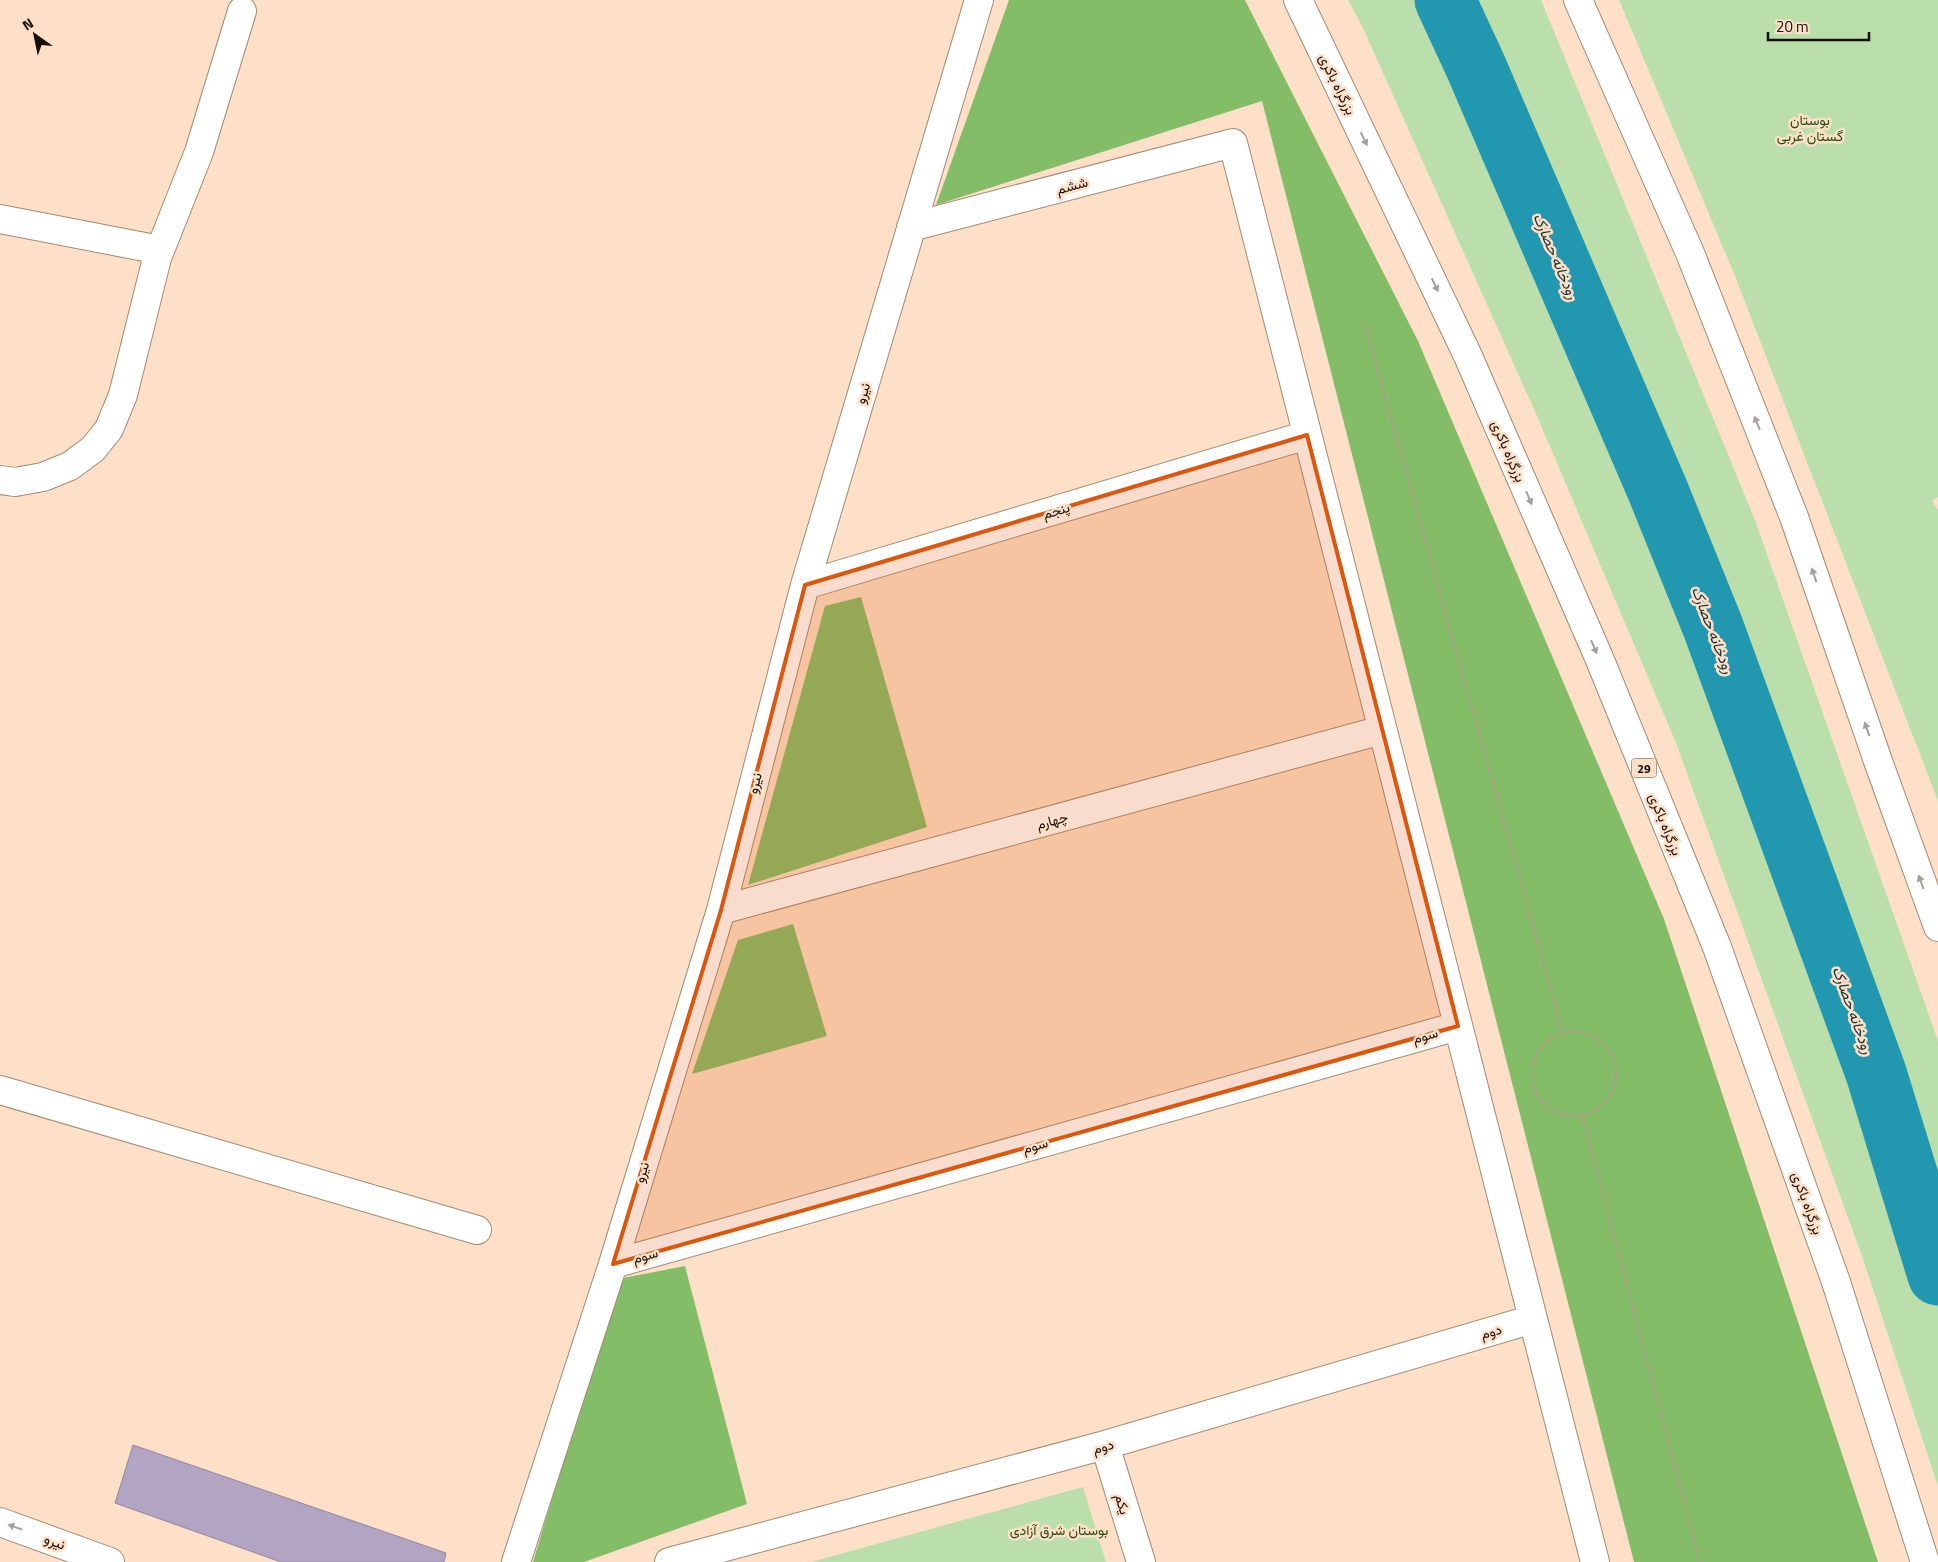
<svg xmlns="http://www.w3.org/2000/svg" width="1938" height="1562" font-family="'Titillium Web',Vazirmatn,sans-serif">
<style>
.green{fill:#bbdfaa}
.forest{fill:#84bd68}
.lines{fill:none;stroke-linecap:round;stroke-linejoin:round}
.river{stroke:#2197b0;stroke-width:61}
.building{fill:#b2a4c3;stroke:#9386a3}
.minor-casing{stroke:#a48972;stroke-width:30}
.highway-casing{stroke:#a48972;stroke-width:30}
.path{stroke:#b29c88;stroke-width:3;stroke-dasharray:2.5 2.5;stroke-linecap:butt}
.minor{stroke:#fff;stroke-width:28}
.highway{stroke:#fff;stroke-width:28}
.oneway{fill:#a39f9b}
.marked{fill:#de550c;fill-opacity:0.2;stroke:#de550c;stroke-width:4;stroke-linejoin:round}
.labels{text-anchor:middle;dominant-baseline:central;stroke-width:5;stroke-linejoin:round;paint-order:stroke}
.shield{fill:#fde0c7;stroke:#5d4d40;stroke-width:1}
.shield-label{font-size:12px;font-weight:bold;fill:#180e06}
.street-label{font-size:14px;fill:#180e06;stroke:#fde0c7}
.park-label{font-size:14px;fill:#264a0f;stroke:#fde0c7}
.water-label{font-size:15px;font-style:italic;fill:#1a3238;stroke:#fde0c7}
</style>
<rect width="100%" height="100%" fill="#fde0c7"/>
<path class="green" d="M 1348,0 L 1541,0 L 1755,520 L 1938,1041 L 1938,1486 L 1863,1259 L 1676,743 L 1537,416 L 1362,26 Z
M 1619,0 L 1938,0 L 1938,497 L 1932,501 L 1938,510 L 1938,801 L 1735,276 Z
M 1083,1487 L 1106,1562 L 811,1562 Z"/>
<path class="forest" d="M 1009,0 L 1245,0 L 1418,341 L 1664,919 L 1878,1562 L 1634,1562 L 1262,101 L 936,205 Z
M 861,597 L 927,827 L 748,885 L 825,606 Z
M 793,924 L 827,1036 L 692,1074 L 738,940 Z
M 685,1266 L 747,1504 L 584,1562 L 533,1562 L 618,1279 Z"/>
<g class="lines">
<path class="river" d="M 1445,0 L 1476,67 L 1658,491 L 1713,627 L 1876,1073 L 1938,1275"/>
</g>
<path class="building" d="M 133,1445 L 446,1553 L 444,1562 L 281,1562 L 115,1503 Z"/>
<g class="lines">
<defs>
<path id="minor" d="M 0,219 L 160,250
M 911,227 L 1233,143 L 1595,1562
M 0,480 L 15,482 L 43,477 L 70,466 L 93,449 L 109,429 L 123,395 L 157,258 L 199,152 L 242,11
M 805,585 L 1307,435
M 721,910 L 1382,730
M 0,1090 L 477,1230
M 613,1264 L 1458,1026
M 1105,1445 L 1141,1562
M 0,1522 L 110,1562
M 516,1562 L 613,1264 L 721,910 L 805,585 L 979,0
M 669,1562 L 1105,1445 L 1533,1319"/>
<path id="highway" d="M 1298,0 L 1468,356 L 1600,660 L 1717,947 L 1836,1282 L 1925,1562
M 1578,0 L 1690,253 L 1794,517 L 1878,761 L 1938,927"/>
</defs>
<use href="#minor" class="minor-casing"/>
<use href="#highway" class="highway-casing"/>
<path class="path" d="M 1365,325 L 1563,1033
M1532 1074a42 42 0 1 1 84 0a42 42 0 1 1-84 0Z
M 1582,1115 L 1700,1562"/>
<use href="#minor" class="minor"/>
<use href="#highway" class="highway"/>
</g>
<defs><path id="oneway-solid" d="M-6-.8H1V-3.2L6.5 0L1 3.2V.8H-6Z" transform="scale(1.25)"/></defs>
<g class="oneway">
<use href="#oneway-solid" transform="translate(1364 139) rotate(64)"/>
<use href="#oneway-solid" transform="translate(1435 285) rotate(64)"/>
<use href="#oneway-solid" transform="translate(1757 423) rotate(-112)"/>
<use href="#oneway-solid" transform="translate(1529 498) rotate(67)"/>
<use href="#oneway-solid" transform="translate(1814 575) rotate(-109)"/>
<use href="#oneway-solid" transform="translate(1594 647) rotate(67)"/>
<use href="#oneway-solid" transform="translate(1867 729) rotate(-109)"/>
<use href="#oneway-solid" transform="translate(1921 882) rotate(-110)"/>
<use href="#oneway-solid" transform="translate(15 1527) rotate(-161)"/>
</g>
<path class="marked" d="M 1307,435 L 1458,1026 L 613,1264 L 721,910 L 805,585 Z"/>
<g class="labels">
<rect class="shield" x="1631.5" y="758.5" width="25" height="19" rx="4"/>
<g class="shield-label">
<text x="1644" y="768">29</text>
</g>
<g class="street-label">
<text transform="translate(1338 84) rotate(64)">بزرگراه باکری</text>
<text transform="translate(1072 185) rotate(-15)">ششم</text>
<text transform="translate(862 393) rotate(-73)">نیرو</text>
<text transform="translate(1509 451) rotate(67)">بزرگراه باکری</text>
<text transform="translate(1056 510) rotate(-17)">پنجم</text>
<text transform="translate(754 783) rotate(-76)">نیرو</text>
<text transform="translate(1052 820) rotate(-15)">چهارم</text>
<text transform="translate(1666 824) rotate(68)">بزرگراه باکری</text>
<text transform="translate(1425 1035) rotate(-16)">سوم</text>
<text transform="translate(1035 1145) rotate(-16)">سوم</text>
<text transform="translate(641 1172) rotate(-73)">نیرو</text>
<text transform="translate(1808 1203) rotate(70)">بزرگراه باکری</text>
<text transform="translate(645 1255) rotate(-16)">سوم</text>
<text transform="translate(1491 1331) rotate(-16)">دوم</text>
<text transform="translate(1103 1446) rotate(-16)">دوم</text>
<text transform="translate(1123 1504) rotate(73)">یکم</text>
<text transform="translate(55 1541) rotate(20)">نیرو</text>
</g>
<g class="park-label">
<text x="1810" y="119">بوستان<tspan x="1810" dy="16">گستان غربی</tspan></text>
<text x="1059" y="1529">بوستان شرق آزادی</text>
</g>
<g class="water-label">
<text transform="translate(1556 256) rotate(67)">رودخانه حصارک</text>
<text transform="translate(1713 630) rotate(69)">رودخانه حصارک</text>
<text transform="translate(1853 1010) rotate(70)">رودخانه حصارک</text>
</g>
</g>
<g transform="translate(35 35) rotate(327)" stroke="#fde0c7" stroke-width="4" paint-order="stroke">
<path d="M0-4L9 19L0 12L-9 19Z" fill="#180e06"/>
<text y="-8" font-size="14" font-weight="bold" text-anchor="middle" fill="#180e06">N</text>
</g>
<path d="M1768 32v8h101v-8" fill="none" stroke="#180e06" stroke-width="2.5"/>
<text x="1776" y="32" font-size="15" fill="#180e06" stroke="#fde0c7" stroke-width="4" paint-order="stroke">20 m</text>
</svg>
